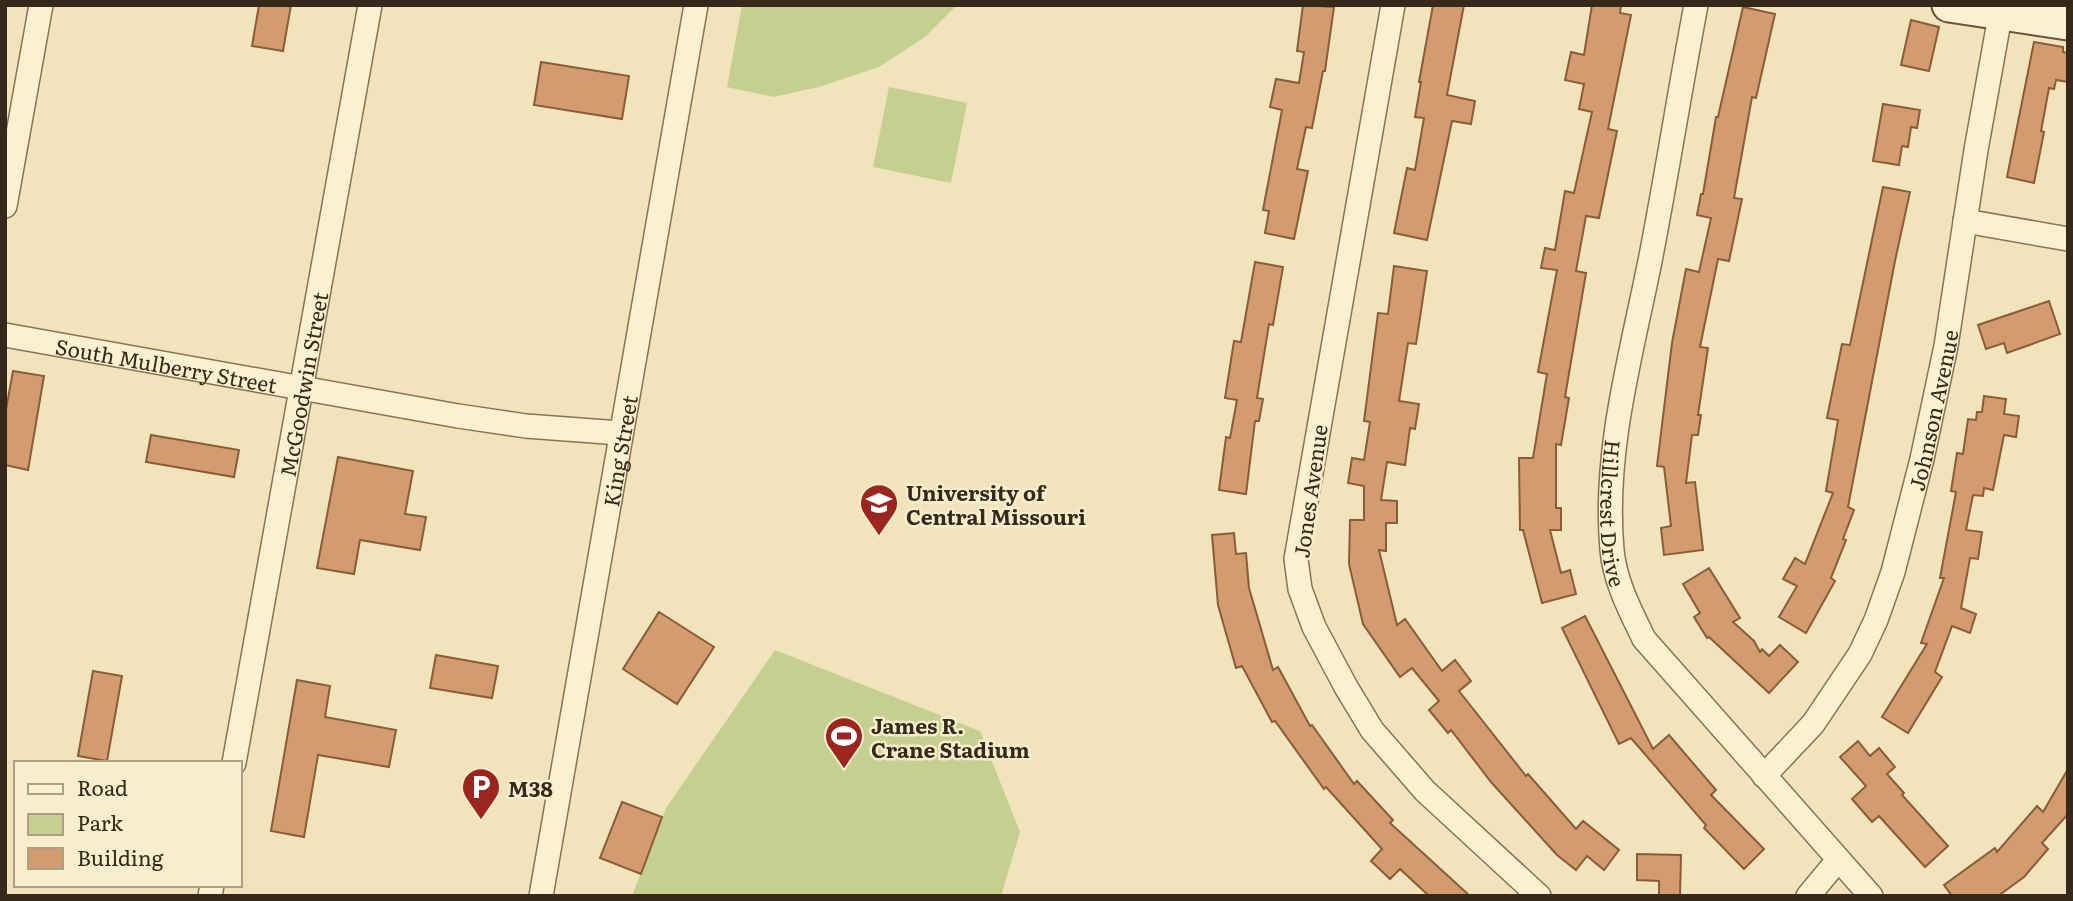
<svg xmlns="http://www.w3.org/2000/svg" width="2073" height="901" font-family="Literata,serif">
<style>
.green{fill:#c5cf8f}
.building{fill:#d29c6f;stroke:#8a5c38;stroke-width:2}
.lines{fill:none;stroke-linecap:round;stroke-linejoin:round}
.street-casing{stroke:#897354;stroke-width:26}
.secondary-casing{stroke:#6a5338;stroke-width:37}
.street{stroke:#fbf0cf;stroke-width:23}
.secondary{stroke:#fbf0cf;stroke-width:33}
.labels{text-anchor:middle;dominant-baseline:central;stroke-width:5;stroke-linejoin:round;paint-order:stroke}
.street-label{font-size:21px;fill:#37291a;stroke:#f8edcc}
.poi-label{font-size:21px;font-weight:bold;fill:#37291a;stroke:#f8edcc;text-anchor:start}
</style>
<rect width="100%" height="100%" fill="#f1e3bc"/>
<path class="green" d="M 742,5 L 957,5 L 925,37 L 879,67 L 819,87 L 773,97 L 727,87 Z
M 889,87 L 967,103 L 951,183 L 873,167 Z
M 775,650 L 980,731 L 1020,832 L 1001,896 L 632,896 L 666,808 Z"/>
<path class="building" d="M 259,5 L 291,5 L 283,51 L 252,46 Z
M 1303,5 L 1334,7 L 1325,71 L 1323,71 L 1312,128 L 1306,127 L 1297,169 L 1308,171 L 1294,239 L 1265,233 L 1269,211 L 1263,210 L 1282,110 L 1270,107 L 1276,79 L 1299,83 L 1304,52 L 1297,51 Z
M 1433,5 L 1464,5 L 1447,95 L 1475,101 L 1471,124 L 1452,121 L 1427,240 L 1394,233 L 1407,168 L 1415,170 L 1424,118 L 1415,117 L 1421,82 L 1419,82 Z
M 1592,5 L 1621,5 L 1620,13 L 1631,15 L 1608,129 L 1617,131 L 1599,218 L 1586,216 L 1576,271 L 1586,273 L 1565,397 L 1569,398 L 1561,445 L 1556,444 L 1556,508 L 1561,508 L 1561,530 L 1550,530 L 1561,573 L 1570,570 L 1576,594 L 1542,603 L 1523,530 L 1520,530 L 1519,458 L 1533,458 L 1547,374 L 1538,372 L 1557,270 L 1541,268 L 1545,248 L 1555,250 L 1565,191 L 1574,193 L 1592,112 L 1579,109 L 1584,84 L 1565,80 L 1571,52 L 1584,55 Z
M 1743,7 L 1775,14 L 1756,98 L 1752,97 L 1734,198 L 1742,199 L 1729,261 L 1718,259 L 1700,347 L 1708,348 L 1698,415 L 1701,415 L 1698,435 L 1692,435 L 1686,483 L 1695,482 L 1703,550 L 1664,555 L 1661,528 L 1671,526 L 1664,467 L 1657,466 L 1672,343 L 1686,269 L 1699,272 L 1711,218 L 1697,215 L 1701,194 L 1703,194 L 1716,117 L 1718,117 Z
M 1911,20 L 1939,27 L 1929,71 L 1901,65 Z
M 2034,42 L 2063,47 L 2063,52 L 2068,53 L 2068,82 L 2056,80 L 2054,89 L 2049,88 L 2041,131 L 2044,132 L 2034,183 L 2007,177 Z
M 541,62 L 629,76 L 622,119 L 534,105 Z
M 1883,104 L 1920,110 L 1917,128 L 1911,127 L 1908,147 L 1902,146 L 1899,165 L 1873,161 Z
M 1883,187 L 1910,192 L 1895,261 L 1848,507 L 1854,510 L 1843,539 L 1846,540 L 1831,578 L 1835,581 L 1806,633 L 1779,617 L 1797,586 L 1783,579 L 1795,558 L 1805,564 L 1833,493 L 1826,491 L 1838,420 L 1827,418 L 1842,344 L 1850,345 Z
M 1255,262 L 1283,267 L 1273,325 L 1269,324 L 1257,398 L 1263,399 L 1259,421 L 1255,421 L 1246,494 L 1219,490 L 1226,437 L 1230,438 L 1237,400 L 1225,398 L 1234,341 L 1241,342 Z
M 1394,266 L 1427,271 L 1416,344 L 1408,343 L 1399,401 L 1419,404 L 1415,429 L 1410,428 L 1405,465 L 1387,462 L 1381,500 L 1397,501 L 1397,523 L 1386,523 L 1386,551 L 1379,550 L 1397,625 L 1405,619 L 1442,671 L 1455,660 L 1471,681 L 1459,691 L 1526,776 L 1528,774 L 1576,829 L 1583,821 L 1619,850 L 1604,870 L 1587,856 L 1576,870 L 1557,855 L 1491,782 L 1451,730 L 1448,733 L 1429,710 L 1439,701 L 1412,668 L 1400,677 L 1363,624 L 1349,564 L 1350,520 L 1364,520 L 1364,486 L 1348,483 L 1352,458 L 1364,460 L 1370,422 L 1364,421 L 1378,313 L 1388,314 Z
M 2049,301 L 2060,334 L 2007,353 L 2004,343 L 1986,349 L 1978,325 Z
M 13,371 L 44,376 L 28,470 L 5,465 L 5,415 Z
M 1984,396 L 2006,399 L 2004,414 L 2019,416 L 2016,437 L 2004,435 L 1993,490 L 1984,488 L 1983,496 L 1973,495 L 1966,530 L 1982,532 L 1978,559 L 1970,558 L 1961,608 L 1976,614 L 1970,633 L 1952,626 L 1935,672 L 1942,677 L 1908,733 L 1882,717 L 1927,644 L 1921,643 L 1944,578 L 1940,578 L 1956,492 L 1951,491 L 1957,453 L 1963,454 L 1968,419 L 1976,420 L 1977,412 L 1982,412 Z
M 151,435 L 239,450 L 234,477 L 146,462 Z
M 338,457 L 413,471 L 405,514 L 426,517 L 420,550 L 360,540 L 354,574 L 317,568 Z
M 1234,533 L 1236,554 L 1246,553 L 1249,588 L 1273,670 L 1278,667 L 1310,726 L 1312,725 L 1354,784 L 1357,781 L 1393,820 L 1390,823 L 1470,896 L 1429,896 L 1400,869 L 1390,879 L 1371,861 L 1382,849 L 1326,787 L 1324,789 L 1275,721 L 1272,722 L 1242,666 L 1236,668 L 1218,605 L 1212,535 Z
M 1709,568 L 1740,618 L 1733,622 L 1754,641 L 1760,652 L 1762,649 L 1769,656 L 1780,645 L 1798,662 L 1769,693 L 1709,637 L 1707,638 L 1694,617 L 1700,613 L 1683,584 Z
M 659,612 L 714,647 L 677,704 L 623,669 Z
M 1585,616 L 1653,749 L 1669,735 L 1716,790 L 1711,795 L 1764,849 L 1744,869 L 1704,828 L 1706,825 L 1631,738 L 1619,744 L 1562,628 Z
M 436,655 L 498,666 L 492,698 L 430,688 Z
M 93,671 L 122,676 L 107,761 L 78,756 Z
M 297,680 L 330,686 L 325,717 L 396,730 L 389,767 L 318,755 L 304,837 L 271,831 Z
M 1858,741 L 1870,756 L 1879,748 L 1895,767 L 1887,774 L 1904,793 L 1902,795 L 1948,846 L 1925,867 L 1879,816 L 1872,822 L 1852,799 L 1866,786 L 1840,757 Z
M 2068,769 L 2068,814 L 2042,843 L 2048,849 L 2024,877 L 1998,896 L 1952,896 L 1944,885 L 1995,848 L 1997,852 L 2037,806 L 2043,812 Z
M 622,802 L 662,817 L 641,874 L 600,858 Z
M 1637,854 L 1681,855 L 1680,896 L 1659,896 L 1659,881 L 1637,880 Z"/>
<g class="lines">
<defs>
<g id="street">
<path d="M 1393,5 L 1296,559 L 1300,589 L 1314,627 L 1346,687 L 1372,730 L 1425,791 L 1539,896"/>
<path id="s1" d="M 1696,5 C 1680,89 1667,173 1651,256 C 1632,353 1603,450 1612,550 C 1615,582 1630,610 1644,639 L 1871,896"/>
<path d="M 5,206 L 41,5"/>
<path d="M 1965,221 L 2068,239"/>
<path id="s2" d="M 5,335 L 458,416 L 526,426 L 620,433"/>
<path id="s3" d="M 234,763 L 370,5"/>
<path id="s4" d="M 1764,776 L 1813,724 L 1860,654 L 1876,620 L 1893,572 L 1922,459 L 1946,346 L 1976,150 L 2002,5"/>
<path d="M 210,896 L 212,885"/>
<path id="s5" d="M 541,896 L 696,5"/>
<path d="M 1808,896 L 1838,860"/>
</g>
<path id="secondary" d="M 1949,5 L 2068,23"/>
</defs>
<use href="#street" class="street-casing"/>
<use href="#secondary" class="secondary-casing"/>
<use href="#street" class="street"/>
<use href="#secondary" class="secondary"/>
</g>
<defs>
<symbol id="university-pin" viewBox="-11 -11 22 30"><path d="M0 17L-7.5 6A9.5 9.5 0 1 1 7.5 6Z" fill="#9c2520" stroke="#f8edcc"/><path d="M0-5L7-2L0 1L-7-2ZM-4 1L0 2.5L4 1V4Q0 6-4 4Z" fill="#fff"/></symbol>
<symbol id="stadium-pin" viewBox="-11 -11 22 30"><path d="M0 17L-7.5 6A9.5 9.5 0 1 1 7.5 6Z" fill="#9c2520" stroke="#f8edcc"/><path d="M0-5a6.5 5 0 1 0 0 10a6.5 5 0 1 0 0-10ZM-3.5-1.8h7v3.6h-7Z" fill="#fff"/></symbol>
<symbol id="parking-pin" viewBox="-11 -11 22 30"><path d="M0 17L-7.5 6A9.5 9.5 0 1 1 7.5 6Z" fill="#9c2520" stroke="#f8edcc"/><path d="M-3.5-5.5H1a3.5 3.5 0 0 1 0 7H-1V5.5H-3.5ZM-1-3.4V-.6H.8a1.4 1.4 0 0 0 0-2.8Z" fill="#fff"/></symbol>
</defs>
<g fill-rule="evenodd">
<use href="#university-pin" x="857" y="481" width="44" height="60"/>
<use href="#stadium-pin" x="822" y="714" width="44" height="60"/>
<use href="#parking-pin" x="459" y="765" width="44" height="60"/>
</g>
<g class="labels">
<g class="street-label">
<text stroke="none"><textPath href="#s2" startOffset="164">South Mulberry Street</textPath></text>
<text stroke="none"><textPath href="#s3" startOffset="385">McGoodwin Street</textPath></text>
<text stroke="none"><textPath href="#s4" startOffset="411">Johnson Avenue</textPath></text>
<text stroke="none"><textPath href="#s5" startOffset="452">King Street</textPath></text>
<text transform="translate(1309 491) rotate(-82)">Jones Avenue</text>
<text stroke="none"><textPath href="#s1" startOffset="516">Hillcrest Drive</textPath></text>
</g>
<g class="poi-label">
<text x="906" y="491">University of<tspan x="906" dy="24">Central Missouri</tspan></text>
<text x="871" y="724">James R.<tspan x="871" dy="24">Crane Stadium</tspan></text>
<text x="508" y="787">M38</text>
</g>
</g>
<rect width="2073" height="901" fill="none" stroke="#37291a" stroke-width="14"/>
<rect x="14" y="761" width="228" height="126" fill="#f8edcc" stroke="#ab9f85" stroke-width="2"/>
<rect x="28" y="784" width="35" height="10" fill="#fbf0cf" stroke="#ab9f85" stroke-width="2"/>
<text x="77" y="796" font-size="21" fill="#37291a">Road</text>
<rect x="28" y="814" width="35" height="21" fill="#c5cf8f" stroke="#ab9f85" stroke-width="2"/>
<text x="77" y="831" font-size="21" fill="#37291a">Park</text>
<rect x="28" y="848" width="35" height="21" fill="#d29c6f" stroke="#ab9f85" stroke-width="2"/>
<text x="77" y="866" font-size="21" fill="#37291a">Building</text>
</svg>
